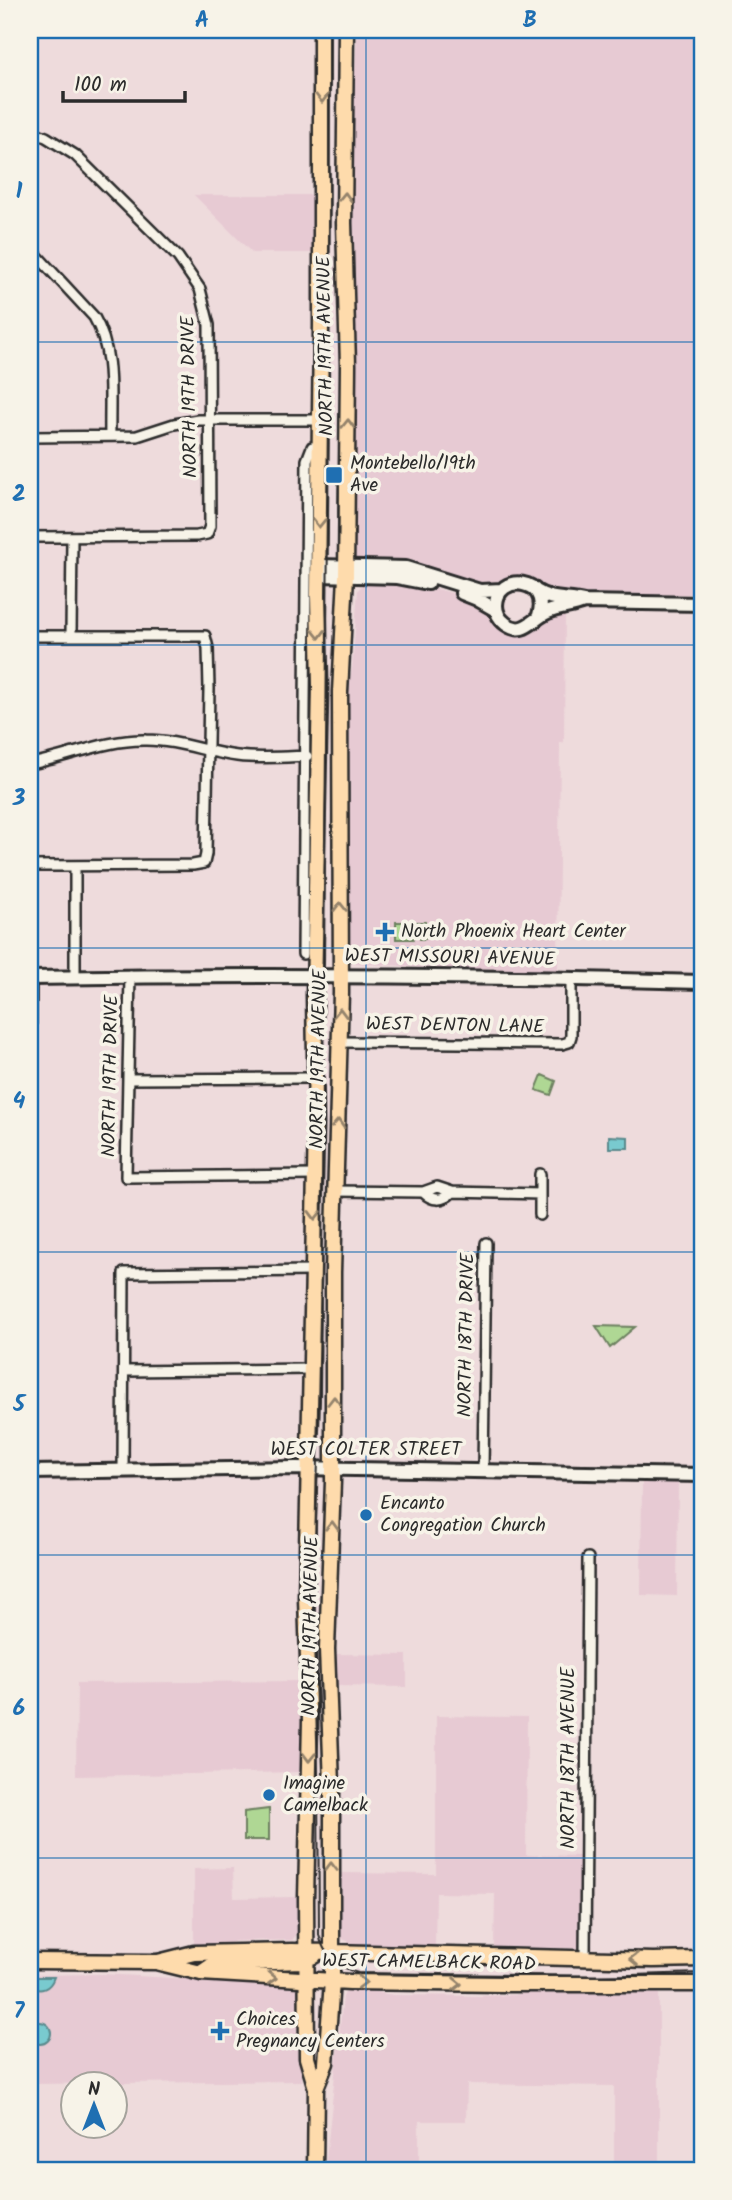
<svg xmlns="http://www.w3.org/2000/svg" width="732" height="2200" font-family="Kalam,sans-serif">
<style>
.built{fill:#e7cad3}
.green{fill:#afd794;stroke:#6d8160;stroke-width:2}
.water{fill:#79cacf;stroke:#5a8a8d;stroke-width:2}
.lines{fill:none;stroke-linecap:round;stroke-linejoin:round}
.minor-casing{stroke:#2b2b2b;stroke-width:14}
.tertiary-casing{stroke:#2b2b2b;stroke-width:18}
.primary-casing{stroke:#2b2b2b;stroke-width:19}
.minor{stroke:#f7f3e8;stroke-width:9}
.tertiary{stroke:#f7f3e8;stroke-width:12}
.primary{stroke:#fedbac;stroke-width:14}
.tram{stroke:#2b2b2b;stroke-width:2}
.oneway{stroke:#94836c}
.grid{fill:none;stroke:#1f6fb2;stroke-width:2;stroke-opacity:0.55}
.poi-dot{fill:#1f6fb2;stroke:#f7f3e8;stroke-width:2.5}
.labels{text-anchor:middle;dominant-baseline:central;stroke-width:7;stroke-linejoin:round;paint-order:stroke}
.street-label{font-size:19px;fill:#2b2b2b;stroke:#f7f3e8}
.poi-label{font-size:19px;fill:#2b2b2b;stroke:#f7f3e8;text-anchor:start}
.neatline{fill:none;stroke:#1f6fb2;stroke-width:2.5}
.grid-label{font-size:23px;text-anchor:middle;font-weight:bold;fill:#1f6fb2}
</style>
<rect width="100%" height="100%" fill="#eedbdc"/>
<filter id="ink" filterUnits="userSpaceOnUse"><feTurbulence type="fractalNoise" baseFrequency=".0143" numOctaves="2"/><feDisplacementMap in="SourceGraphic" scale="14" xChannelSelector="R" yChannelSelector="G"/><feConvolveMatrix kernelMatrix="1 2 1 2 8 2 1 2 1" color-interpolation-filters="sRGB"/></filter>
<g filter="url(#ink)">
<path class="built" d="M 361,30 L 702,30 L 702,594 L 561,596 L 536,583 L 499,582 L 477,586 L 351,561 L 347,222 L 357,35 Z
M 194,195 L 317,195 L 317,253 L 252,253 Z
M 388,578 L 423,585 L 466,597 L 484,607 L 510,632 L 565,611 L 564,742 L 560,743 L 558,971 L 433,968 L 355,963 L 348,953 L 346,889 L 347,693 L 352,669 L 358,590 L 366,581 Z
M 642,1480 L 678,1480 L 677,1596 L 641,1595 Z
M 334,1654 L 407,1655 L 407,1687 L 334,1686 Z
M 303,1681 L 306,1772 L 76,1776 L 77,1683 Z
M 436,1716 L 527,1717 L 526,1855 L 582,1856 L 581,1943 L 578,1948 L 494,1948 L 495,1894 L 436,1893 L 435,1947 L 354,1944 L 343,1939 L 339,1934 L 337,1873 L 436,1874 Z
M 698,1837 L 702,1837 L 702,1952 L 698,1952 Z
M 233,1868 L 234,1898 L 300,1897 L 298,1933 L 292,1940 L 235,1941 L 222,1946 L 194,1946 L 194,1869 Z
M 102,1974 L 294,1985 L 299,1990 L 302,1996 L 298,2025 L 297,2048 L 302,2065 L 302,2081 L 30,2084 L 30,1975 Z
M 355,1988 L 393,1995 L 481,1996 L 514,1995 L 537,1990 L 659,1991 L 659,2170 L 614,2170 L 614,2086 L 467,2084 L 466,2121 L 419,2121 L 419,2170 L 325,2170 L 343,1997 L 347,1989 Z"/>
<path class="green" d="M 396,922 L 425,922 L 425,939 L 420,939 L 420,937 L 413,937 L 413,939 L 396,939 Z
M 542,1075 L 556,1081 L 551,1095 L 536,1090 Z
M 596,1326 L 635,1327 L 610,1348 Z
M 269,1809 L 269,1840 L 244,1840 L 244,1812 Z"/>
<path class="water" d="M 609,1136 L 628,1137 L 628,1148 L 609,1148 Z
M 30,1977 L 54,1977 C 50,1989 40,1993 30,1986 Z
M29 2033a11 11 0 1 1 22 0a11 11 0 1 1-22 0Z"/>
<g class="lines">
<defs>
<path id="minor" d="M 30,131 L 46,137 L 75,155 L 178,257 L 200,289 L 209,325 L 210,526 L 207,534 L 197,536 L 30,537
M 30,248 L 94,317 C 115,353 109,396 110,436
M 30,437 L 137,436 L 174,424 L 198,420 L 321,420
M 71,635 L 72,537
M 30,636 L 205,636 L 208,648 L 209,689 L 206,854 L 204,863 L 193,865 L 30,866
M 30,764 C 69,757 106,739 146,740 C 177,740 206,752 237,756 C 259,759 284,757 307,756
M 303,954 L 307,460 L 312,447 L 320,446
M 130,975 L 126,1177 L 315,1175
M 75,977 L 75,866
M 340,1042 L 562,1044 L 569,1042 L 571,1036 L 571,979
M 128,1079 L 316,1078
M 30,1179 L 31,978
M 335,1191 L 423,1192 L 437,1187 L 452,1192 L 540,1194
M 423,1192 C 432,1201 443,1202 452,1192
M 540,1215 L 540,1174
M 124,1371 L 310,1369
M 123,1470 L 124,1273 L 314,1271
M 483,1471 L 486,1243
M 585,1958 L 588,1558"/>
<path id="tertiary" d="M 319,566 L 406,568 L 480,591 L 502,590
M 319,575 L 397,577 L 428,583
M 536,591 C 551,601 567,598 584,602 L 702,604
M 462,593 L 477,599 L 496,610
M 539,615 C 551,578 497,572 496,605 C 496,613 499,619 506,624 C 524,637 533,618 548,612 C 560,607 572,607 584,602
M 30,978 C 254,974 478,976 702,982
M 30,1472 L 296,1468 L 702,1475"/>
<path id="primary" d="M 30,1961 L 156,1962 L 201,1973 L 350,1982 L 502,1984 L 702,1984
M 158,1962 L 194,1953 L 292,1951 L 653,1960 L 702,1959
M 201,1973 L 214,1964 L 301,1961 L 314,1956
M 316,2088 L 307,2058 L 306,1899 L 310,1721 L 306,1598 L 316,1124 L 314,994 L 320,685 L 318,595 L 321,325 L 321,30
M 315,2170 L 316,2088 L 326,2063 L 332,1981 L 332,1785 L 327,1649 L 333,1481 L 333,1272 L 341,993 L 340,692 L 346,576 L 348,365 L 344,223 L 346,30"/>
</defs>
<use href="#minor" class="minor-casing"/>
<use href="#tertiary" class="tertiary-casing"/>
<use href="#primary" class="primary-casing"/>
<use href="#minor" class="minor"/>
<use href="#tertiary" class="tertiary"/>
<use href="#primary" class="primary"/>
<path class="tram" d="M 330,30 L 329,415 L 320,1401 L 313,1609 L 318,1772 L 319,1935 C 324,1956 337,1967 358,1973 L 596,1976 L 702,1973
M 338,551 L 339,478"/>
</g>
<defs><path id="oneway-chevron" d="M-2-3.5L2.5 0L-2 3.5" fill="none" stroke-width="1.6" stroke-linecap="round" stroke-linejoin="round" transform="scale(1.75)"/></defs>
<g class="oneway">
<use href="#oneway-chevron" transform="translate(322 98) rotate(90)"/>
<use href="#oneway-chevron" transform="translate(345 197) rotate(-88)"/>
<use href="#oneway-chevron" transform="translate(348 424) rotate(-89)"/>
<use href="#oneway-chevron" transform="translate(319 523) rotate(91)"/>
<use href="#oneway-chevron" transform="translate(319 634) rotate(89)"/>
<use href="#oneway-chevron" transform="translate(340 907) rotate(-91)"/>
<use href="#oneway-chevron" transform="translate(340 1013) rotate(-89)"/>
<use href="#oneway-chevron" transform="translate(338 1124) rotate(-87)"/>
<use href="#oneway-chevron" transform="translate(315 1215) rotate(91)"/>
<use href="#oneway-chevron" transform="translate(334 1401) rotate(-90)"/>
<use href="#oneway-chevron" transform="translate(332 1526) rotate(-88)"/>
<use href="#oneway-chevron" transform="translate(309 1757) rotate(91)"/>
<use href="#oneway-chevron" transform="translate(331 1867) rotate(-90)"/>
<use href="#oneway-chevron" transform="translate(634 1959) rotate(-179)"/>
<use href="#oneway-chevron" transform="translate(272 1978) rotate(3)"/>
<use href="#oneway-chevron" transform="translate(362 1982) rotate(1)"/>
<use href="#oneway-chevron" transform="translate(457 1984) rotate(1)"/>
</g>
</g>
<path class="grid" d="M 366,30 L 366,2170M 30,342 L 702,342M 30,645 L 702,645M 30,948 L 702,948M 30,1252 L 702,1252M 30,1555 L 702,1555M 30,1858 L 702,1858"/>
<g class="poi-dot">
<rect x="325" y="466" width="18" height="18" rx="3.5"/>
<path d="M381.5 921.5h7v7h7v7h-7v7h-7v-7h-7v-7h7z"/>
<circle cx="366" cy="1515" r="7"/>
<circle cx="269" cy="1795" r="7"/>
<path d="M216.5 2020.5h7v7h7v7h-7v7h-7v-7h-7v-7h7z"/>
</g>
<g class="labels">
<g class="street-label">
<text transform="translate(326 346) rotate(-91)">NORTH 19TH AVENUE</text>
<text transform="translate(190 397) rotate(-91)">NORTH 19TH DRIVE</text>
<text transform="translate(450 958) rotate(1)">WEST MISSOURI AVENUE</text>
<text transform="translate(455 1026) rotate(1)">WEST DENTON LANE</text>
<text transform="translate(319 1059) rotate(-89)">NORTH 19TH AVENUE</text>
<text transform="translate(111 1076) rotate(-89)">NORTH 19TH DRIVE</text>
<text transform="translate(467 1335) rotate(-89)">NORTH 18TH DRIVE</text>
<text x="366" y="1450">WEST COLTER STREET</text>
<text transform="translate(311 1626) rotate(-89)">NORTH 19TH AVENUE</text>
<text transform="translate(569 1758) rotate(-90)">NORTH 18TH AVENUE</text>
<text transform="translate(429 1963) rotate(1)">WEST CAMELBACK ROAD</text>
</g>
<g class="poi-label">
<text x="350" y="464">Montebello/19th<tspan x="350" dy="22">Ave</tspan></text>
<text x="401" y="932">North Phoenix Heart Center</text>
<text x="380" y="1504">Encanto<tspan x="380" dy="22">Congregation Church</tspan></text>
<text x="283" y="1784">Imagine<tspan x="283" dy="22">Camelback</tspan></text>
<text x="236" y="2020">Choices<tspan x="236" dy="22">Pregnancy Centers</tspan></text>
</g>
</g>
<rect width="732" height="2200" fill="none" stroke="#f7f3e8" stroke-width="77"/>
<g transform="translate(94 2105)"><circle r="33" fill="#f7f3e8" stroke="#a5a39c" stroke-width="2"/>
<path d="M0-5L12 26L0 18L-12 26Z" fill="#1f6fb2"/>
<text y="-10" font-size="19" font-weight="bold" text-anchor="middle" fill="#2b2b2b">N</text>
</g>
<path d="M63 91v10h122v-10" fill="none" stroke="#2b2b2b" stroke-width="3.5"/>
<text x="74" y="91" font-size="21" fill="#2b2b2b" stroke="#f7f3e8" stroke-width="5" paint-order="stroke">100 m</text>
<rect x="38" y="38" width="656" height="2124" class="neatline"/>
<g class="grid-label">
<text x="202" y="27">A</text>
<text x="530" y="27">B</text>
<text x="19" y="198">1</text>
<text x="19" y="501">2</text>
<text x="19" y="805">3</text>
<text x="19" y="1108">4</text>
<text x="19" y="1411">5</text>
<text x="19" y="1715">6</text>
<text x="19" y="2018">7</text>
</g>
</svg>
